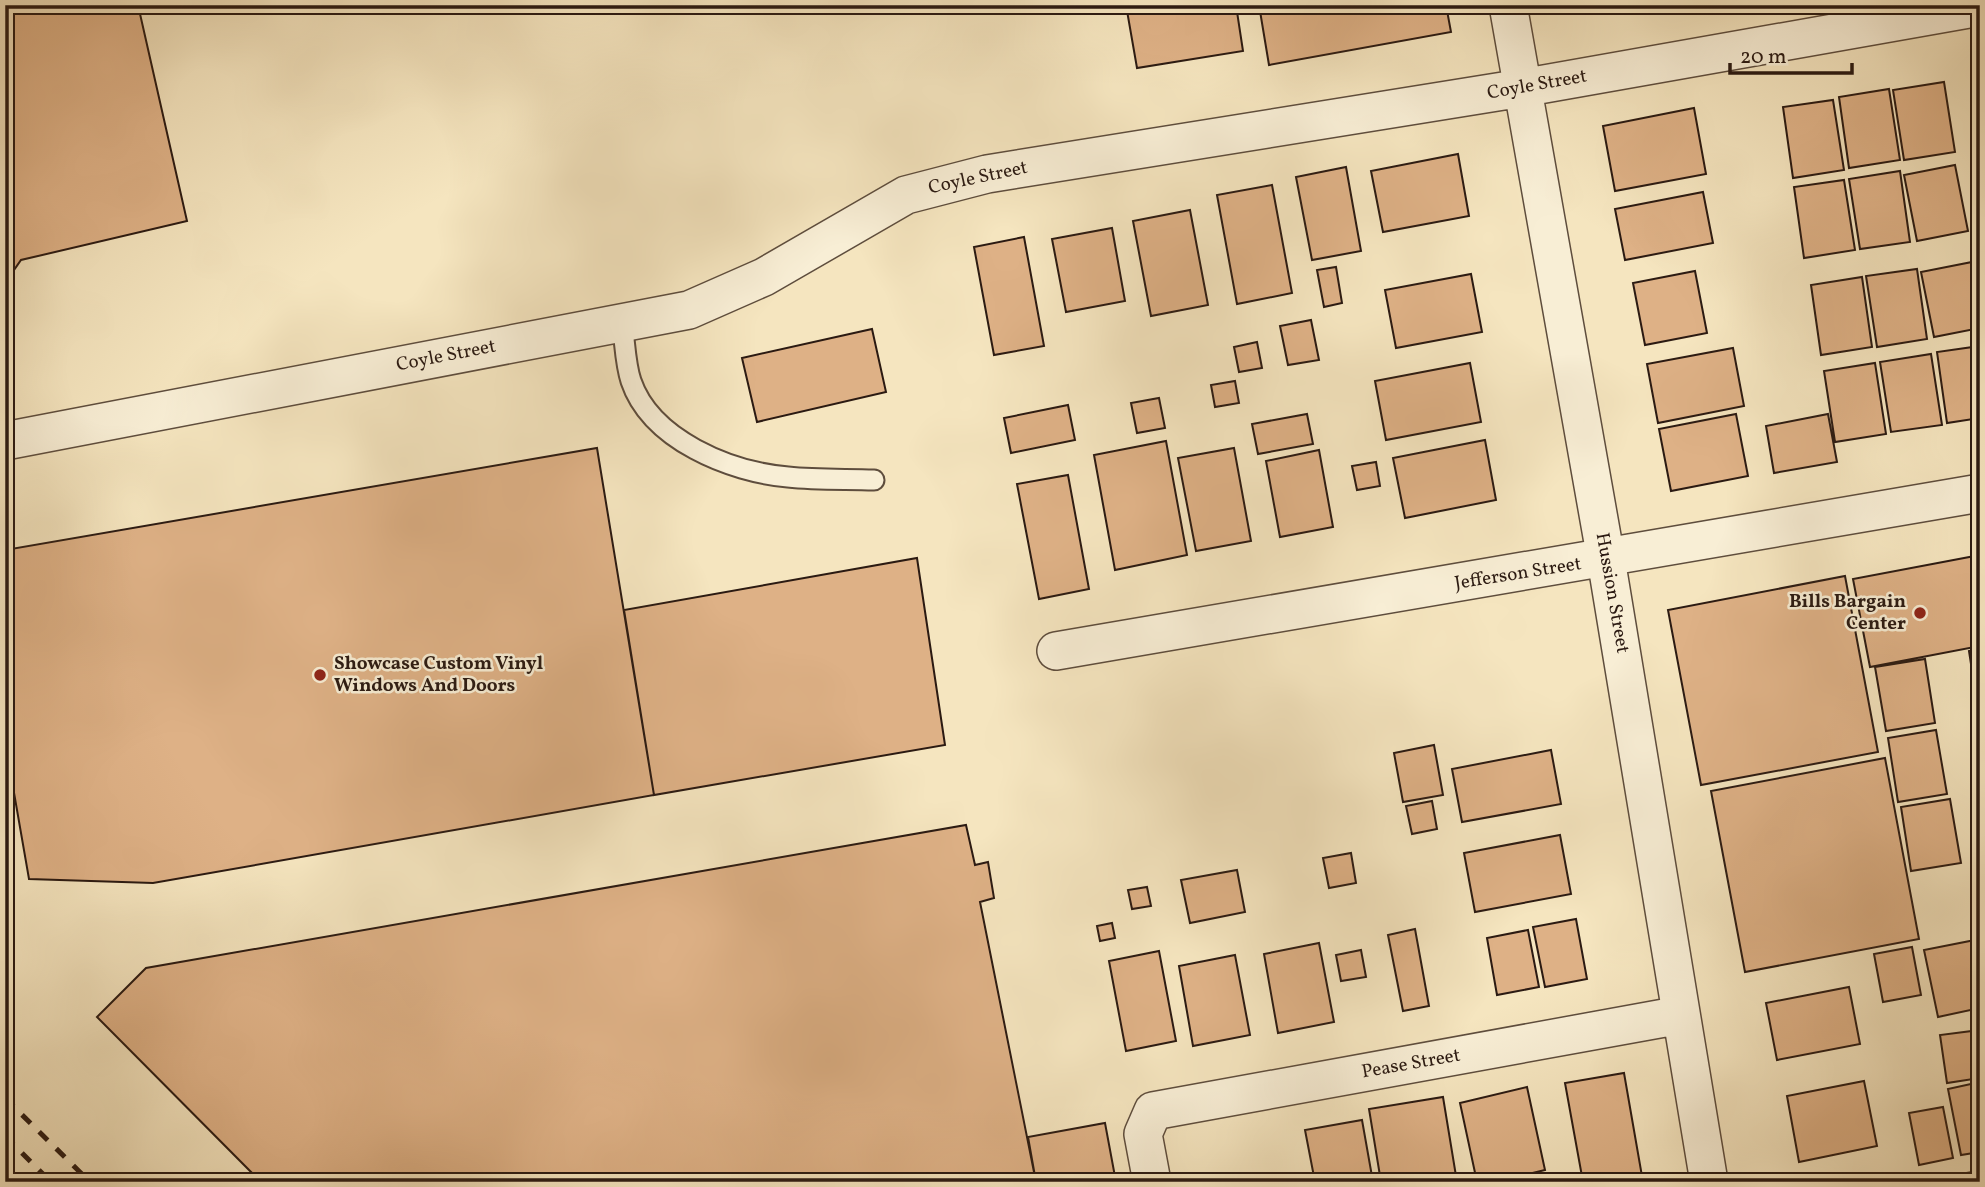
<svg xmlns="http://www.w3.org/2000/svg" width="1985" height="1187" font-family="Vollkorn,serif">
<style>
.building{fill:#deb186;stroke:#2b1a12;stroke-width:2}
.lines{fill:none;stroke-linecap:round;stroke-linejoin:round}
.lane-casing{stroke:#5e4d3d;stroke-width:23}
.street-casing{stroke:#5e4d3d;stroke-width:40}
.lane{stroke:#f8eed5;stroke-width:19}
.street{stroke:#f8eed5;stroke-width:37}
.rail{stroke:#2b1a12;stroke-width:5;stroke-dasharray:12 12;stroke-linecap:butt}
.poi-dot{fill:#8f2418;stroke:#f8eed5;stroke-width:2.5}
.labels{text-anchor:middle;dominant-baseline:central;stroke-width:5;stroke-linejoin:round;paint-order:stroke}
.street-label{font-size:19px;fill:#2b1a12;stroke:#f8eed5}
.poi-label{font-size:19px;font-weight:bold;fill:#2b1a12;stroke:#f8eed5;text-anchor:end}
</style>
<rect width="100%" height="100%" fill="#f5e5bf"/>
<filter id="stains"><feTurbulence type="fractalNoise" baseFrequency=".00286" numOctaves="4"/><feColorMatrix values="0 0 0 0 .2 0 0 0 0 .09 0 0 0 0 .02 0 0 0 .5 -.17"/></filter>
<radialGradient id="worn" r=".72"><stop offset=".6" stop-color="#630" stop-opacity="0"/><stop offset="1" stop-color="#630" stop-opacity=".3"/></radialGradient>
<path class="building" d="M 5,5 L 138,5 L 187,221 L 21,260 L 5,283 Z
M 1126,5 L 1236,5 L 1243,51 L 1137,68 Z
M 1259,5 L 1446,5 L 1451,32 L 1269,65 Z
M 1944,82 L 1955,152 L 1904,160 L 1893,90 Z
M 1889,89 L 1900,160 L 1849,168 L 1839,97 Z
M 1833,100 L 1844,170 L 1793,178 L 1783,107 Z
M 1694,108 L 1706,174 L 1615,191 L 1603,126 Z
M 1458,154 L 1469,216 L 1383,232 L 1371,171 Z
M 1955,165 L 1968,231 L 1917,241 L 1904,175 Z
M 1346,167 L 1361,251 L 1312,260 L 1296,177 Z
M 1900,171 L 1910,242 L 1860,249 L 1849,179 Z
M 1844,180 L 1855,250 L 1804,258 L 1794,187 Z
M 1272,185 L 1292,293 L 1237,304 L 1217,195 Z
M 1703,192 L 1713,243 L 1625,260 L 1615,209 Z
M 1190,210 L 1208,305 L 1151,316 L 1133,221 Z
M 1112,228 L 1125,301 L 1066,312 L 1052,239 Z
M 1024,237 L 1044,346 L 994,355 L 974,247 Z
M 1972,262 L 1980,301 L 1980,328 L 1934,337 L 1921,272 Z
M 1336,267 L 1342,303 L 1324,307 L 1317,270 Z
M 1917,269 L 1927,339 L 1877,347 L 1866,276 Z
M 1695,271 L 1707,333 L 1645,345 L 1633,283 Z
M 1471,274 L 1482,332 L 1396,348 L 1385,290 Z
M 1862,277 L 1872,347 L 1821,355 L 1811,285 Z
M 1311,320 L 1319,360 L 1288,365 L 1280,326 Z
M 872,329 L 886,392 L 757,422 L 742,358 Z
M 1257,342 L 1262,368 L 1239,372 L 1234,347 Z
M 1980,346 L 1980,418 L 1947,423 L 1937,352 Z
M 1733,348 L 1744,406 L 1658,423 L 1647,364 Z
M 1931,354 L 1942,425 L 1891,432 L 1880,362 Z
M 1470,363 L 1481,422 L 1386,440 L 1375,381 Z
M 1875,363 L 1886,434 L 1835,442 L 1824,371 Z
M 1235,381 L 1239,403 L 1215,407 L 1211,385 Z
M 1159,398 L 1165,428 L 1137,433 L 1131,403 Z
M 1068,405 L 1075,440 L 1011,453 L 1004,418 Z
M 1307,414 L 1313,444 L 1258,454 L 1252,424 Z
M 1736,414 L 1748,476 L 1671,491 L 1659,429 Z
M 1828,414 L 1837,462 L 1774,473 L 1766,426 Z
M 1485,440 L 1496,500 L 1405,518 L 1393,458 Z
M 1166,441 L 1187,555 L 1115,570 L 1094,455 Z
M 597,448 L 654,795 L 153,883 L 29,879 L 5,741 L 5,550 Z
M 1234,448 L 1251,541 L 1196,551 L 1178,458 Z
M 1319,450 L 1333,527 L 1280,537 L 1266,461 Z
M 1376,462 L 1380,486 L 1357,490 L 1352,466 Z
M 1068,475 L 1089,589 L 1039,599 L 1017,484 Z
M 1980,555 L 1980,646 L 1870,667 L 1853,579 Z
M 917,558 L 945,745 L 654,795 L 624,610 Z
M 1845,576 L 1878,752 L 1701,785 L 1668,610 Z
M 1980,649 L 1980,689 L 1975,690 L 1969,651 Z
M 1925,659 L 1935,723 L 1886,731 L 1875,667 Z
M 1936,730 L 1947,794 L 1898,802 L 1888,738 Z
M 1434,745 L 1443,795 L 1403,802 L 1394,753 Z
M 1551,750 L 1561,804 L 1462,822 L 1452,769 Z
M 1885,758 L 1919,939 L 1745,972 L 1711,791 Z
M 1950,799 L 1961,863 L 1911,871 L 1901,807 Z
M 1432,801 L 1437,829 L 1412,834 L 1406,806 Z
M 966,825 L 975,865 L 988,862 L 994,898 L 980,902 L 1036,1182 L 261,1182 L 97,1017 L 146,968 Z
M 1560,835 L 1571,894 L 1475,912 L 1464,853 Z
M 1351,853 L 1356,883 L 1329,888 L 1323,858 Z
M 1237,870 L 1245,912 L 1190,923 L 1181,880 Z
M 1147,887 L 1151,906 L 1132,909 L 1128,890 Z
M 1576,919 L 1587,979 L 1545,987 L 1533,927 Z
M 1112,923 L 1115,938 L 1100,941 L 1097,926 Z
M 1415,929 L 1429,1006 L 1403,1011 L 1388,935 Z
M 1528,930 L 1539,987 L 1497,995 L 1487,938 Z
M 1975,940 L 1980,966 L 1980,1008 L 1938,1017 L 1924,950 Z
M 1319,943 L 1334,1022 L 1278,1033 L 1264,954 Z
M 1912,947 L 1921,995 L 1883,1002 L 1874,954 Z
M 1361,950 L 1366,977 L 1341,981 L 1336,955 Z
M 1159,951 L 1176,1041 L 1126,1051 L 1109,961 Z
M 1235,955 L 1250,1035 L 1193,1046 L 1179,966 Z
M 1849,987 L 1860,1044 L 1777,1060 L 1766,1003 Z
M 1980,1030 L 1980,1078 L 1947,1083 L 1940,1035 Z
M 1624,1073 L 1643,1182 L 1583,1182 L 1565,1083 Z
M 1864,1081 L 1877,1146 L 1799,1162 L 1787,1096 Z
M 1980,1082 L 1980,1152 L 1961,1155 L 1948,1089 Z
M 1527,1087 L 1545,1170 L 1496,1182 L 1477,1182 L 1460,1103 Z
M 1443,1097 L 1457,1182 L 1381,1182 L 1369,1109 Z
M 1943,1107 L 1953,1158 L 1919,1165 L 1909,1113 Z
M 1362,1120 L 1373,1182 L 1315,1182 L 1305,1130 Z
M 1105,1123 L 1116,1182 L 1036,1182 L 1028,1137 Z
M 1980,1171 L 1980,1182 L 1960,1182 L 1959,1174 Z
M 1955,1175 L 1956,1182 L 1917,1182 L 1917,1181 Z"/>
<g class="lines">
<defs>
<path id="lane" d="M 622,323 C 625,341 625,363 631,381 C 651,440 730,472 788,477 C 816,480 845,479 874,480"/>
<path id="street" d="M 1508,5 L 1606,559 L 1709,1182
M 5,441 L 689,310 L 764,277 L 906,195 L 987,174 L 1522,88 L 1980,7
M 1056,651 L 1980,493
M 1152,1182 L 1143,1134 L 1153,1111 L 1681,1015"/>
</defs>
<use href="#lane" class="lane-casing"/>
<use href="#street" class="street-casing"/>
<use href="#lane" class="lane"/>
<use href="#street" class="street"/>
<path class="rail" d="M 5,1098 L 90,1182
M 5,1136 L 51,1182"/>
</g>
<g class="poi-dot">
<circle cx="1920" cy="613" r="7"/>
<circle cx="320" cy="675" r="7"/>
</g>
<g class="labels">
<g class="street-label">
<text transform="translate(1537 85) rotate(-10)">Coyle Street</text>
<text transform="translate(978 178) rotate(-12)">Coyle Street</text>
<text transform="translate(446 356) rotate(-11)">Coyle Street</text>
<text transform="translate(1518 574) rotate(-9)">Jefferson Street</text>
<text transform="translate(1612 593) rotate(80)">Hussion Street</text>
<text transform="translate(1411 1064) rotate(-10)">Pease Street</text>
</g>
<g class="poi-label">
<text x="1906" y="602">Bills Bargain<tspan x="1906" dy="22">Center</tspan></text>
<text x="334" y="664" text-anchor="start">Showcase Custom Vinyl<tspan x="334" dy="22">Windows And Doors</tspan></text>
</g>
</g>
<rect width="1985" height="1187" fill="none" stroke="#f5e5bf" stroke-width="28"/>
<rect x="7" y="7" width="1971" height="1173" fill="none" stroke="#2b1a12" stroke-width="3.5"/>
<rect x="14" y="14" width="1957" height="1159" fill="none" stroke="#2b1a12" stroke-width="2"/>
<path d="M1730 63v10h122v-10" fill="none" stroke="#2b1a12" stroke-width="3.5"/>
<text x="1740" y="63" font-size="21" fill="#2b1a12" stroke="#f8eed5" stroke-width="5" paint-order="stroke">20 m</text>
<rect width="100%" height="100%" filter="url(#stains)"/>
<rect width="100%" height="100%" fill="url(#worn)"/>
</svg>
